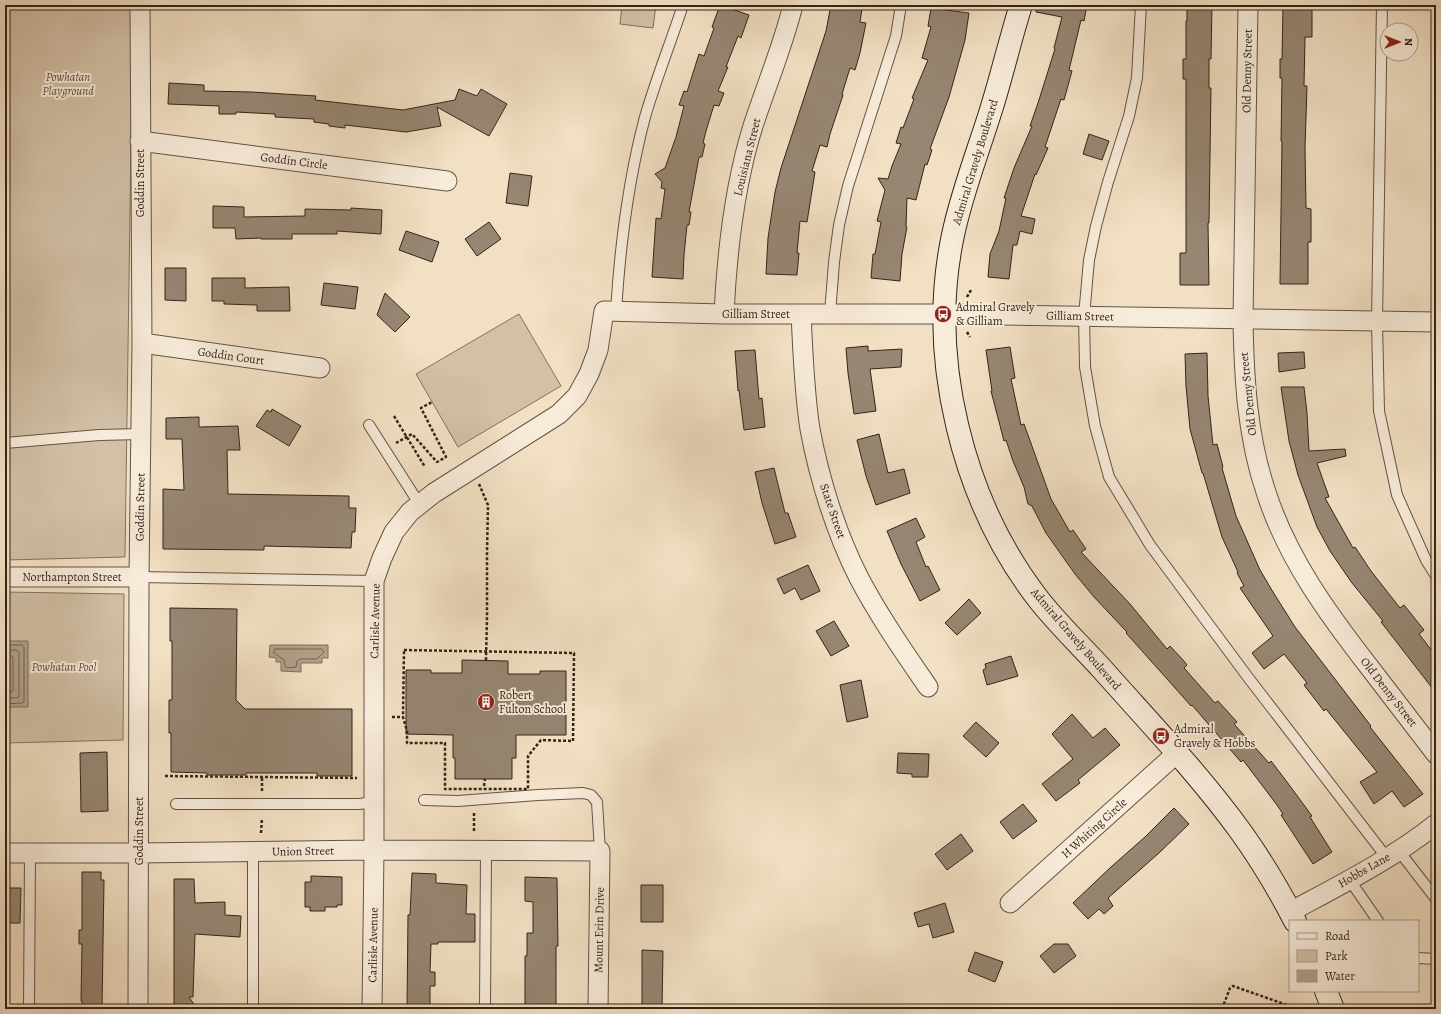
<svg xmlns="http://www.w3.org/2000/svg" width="1441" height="1014" font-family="Alegreya,serif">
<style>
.green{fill:#d2c0a7;stroke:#827260}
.water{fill:#b1a08a;stroke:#7f6e5d}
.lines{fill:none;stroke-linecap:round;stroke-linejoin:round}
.shore{stroke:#726252;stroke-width:1}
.building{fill:#968672;stroke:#332419}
.lane-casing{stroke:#635344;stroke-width:12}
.street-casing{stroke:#635344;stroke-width:21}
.secondary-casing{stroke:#332419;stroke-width:24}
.path{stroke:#332419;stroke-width:2.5;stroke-dasharray:3 2;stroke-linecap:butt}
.lane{stroke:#f7ebd9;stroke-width:10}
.street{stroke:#f7ebd9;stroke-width:19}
.secondary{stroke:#f7ebd9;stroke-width:22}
.labels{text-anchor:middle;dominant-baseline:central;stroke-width:4;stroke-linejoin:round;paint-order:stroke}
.street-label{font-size:12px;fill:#332419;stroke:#f7ebd9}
.park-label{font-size:12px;font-style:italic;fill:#5b4b3c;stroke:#f7ebd9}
.poi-label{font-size:12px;fill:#332419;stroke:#f7ebd9;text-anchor:start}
</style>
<rect width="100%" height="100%" fill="#f2e0c4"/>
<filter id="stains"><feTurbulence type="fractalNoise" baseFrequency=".005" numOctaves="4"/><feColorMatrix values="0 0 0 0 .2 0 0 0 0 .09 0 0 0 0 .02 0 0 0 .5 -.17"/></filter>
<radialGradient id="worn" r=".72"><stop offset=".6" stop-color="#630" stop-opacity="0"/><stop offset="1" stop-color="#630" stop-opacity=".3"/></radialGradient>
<path class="green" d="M 5,5 L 133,5 L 125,557 L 5,560 Z
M 622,5 L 656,5 L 653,28 L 620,24 Z
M 519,314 L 561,386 L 458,447 L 416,374 Z
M 5,592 L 124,594 L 123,740 L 5,743 Z"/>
<path class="water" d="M 5,641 L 28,641 L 28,707 L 5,707 Z
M 270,645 L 328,645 L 328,658 L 322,658 L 322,663 L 301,663 L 301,672 L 281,671 L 281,662 L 276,662 L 276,658 L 269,657 Z"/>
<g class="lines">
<path class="shore" d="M 5,645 L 22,645 L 24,647 L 24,702 L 22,703 L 5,704
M 275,649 L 322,649 L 324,652 L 317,659 L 300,659 L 297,661 L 296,667 L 287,668 L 285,666 L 284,660 L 274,653 Z
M 5,650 L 17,650 L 19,652 L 19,697 L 17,698 L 5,698
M 5,656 L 12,656 L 13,658 L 13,691 L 11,692 L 5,692"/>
</g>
<path class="building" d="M 720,5 L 749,15 L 741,38 L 738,36 L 726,67 L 728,67 L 718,91 L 724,93 L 719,106 L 714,105 L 706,131 L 703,143 L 705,144 L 702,157 L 699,157 L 689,212 L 691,212 L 689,225 L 687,225 L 684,255 L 683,279 L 652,277 L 656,218 L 661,219 L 665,189 L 661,188 L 662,182 L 655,174 L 665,168 L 676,137 L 684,106 L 679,105 L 684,91 L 687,92 L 699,54 L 704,56 L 714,28 L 712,27 Z
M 831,5 L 840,5 L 862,9 L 860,22 L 866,23 L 860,53 L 855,70 L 850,68 L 842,94 L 843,95 L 830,134 L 827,147 L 820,145 L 812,171 L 815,172 L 807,222 L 800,221 L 797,253 L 799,253 L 797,275 L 766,274 L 768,238 L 775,192 L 781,168 L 826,31 Z
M 1037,5 L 1087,5 L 1084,21 L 1081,20 L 1069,70 L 1072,71 L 1064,100 L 1061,99 L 1045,147 L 1048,148 L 1036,175 L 1035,174 L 1021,216 L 1035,219 L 1032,234 L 1020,231 L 1017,245 L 1013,245 L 1009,279 L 988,277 L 990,254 L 999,231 L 1006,198 L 1004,198 L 1014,168 L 1032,126 L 1030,126 L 1038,103 L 1055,49 L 1054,48 L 1062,17 L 1036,12 Z
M 1187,5 L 1212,5 L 1211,59 L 1209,59 L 1209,88 L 1211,88 L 1209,223 L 1208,223 L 1209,285 L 1180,285 L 1180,253 L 1186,253 L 1186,79 L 1183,79 L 1183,59 L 1186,59 L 1186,21 L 1187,21 Z
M 1283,5 L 1312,5 L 1312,37 L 1305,37 L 1304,86 L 1307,86 L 1305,148 L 1306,208 L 1311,209 L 1311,242 L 1308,242 L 1308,284 L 1280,284 L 1282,141 L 1281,141 L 1282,78 L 1280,78 L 1280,59 L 1282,59 Z
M 931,8 L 969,13 L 965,40 L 949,97 L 930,149 L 932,150 L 927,165 L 925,164 L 916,200 L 907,198 L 906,227 L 907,227 L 902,254 L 900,281 L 871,278 L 873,254 L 875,254 L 881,222 L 877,221 L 885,190 L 878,178 L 888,179 L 892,166 L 901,144 L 896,143 L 901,127 L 903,128 L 914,99 L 912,98 L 928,60 L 922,58 L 931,27 L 928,26 Z
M 169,83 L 204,85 L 204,91 L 252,92 L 316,96 L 315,100 L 403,110 L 455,100 L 459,89 L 477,96 L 481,89 L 507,104 L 489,136 L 437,107 L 441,126 L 406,132 L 345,125 L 345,128 L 329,126 L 329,124 L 314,122 L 314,119 L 275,117 L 275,114 L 236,112 L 236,114 L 219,114 L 219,106 L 168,104 Z
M 1089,134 L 1109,141 L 1102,160 L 1083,154 Z
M 510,173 L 532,176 L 528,206 L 506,203 Z
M 213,206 L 244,207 L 244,217 L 305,216 L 305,209 L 351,210 L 351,208 L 382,210 L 381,234 L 337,231 L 337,234 L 292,234 L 292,239 L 261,239 L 261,238 L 236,239 L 235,228 L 213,228 Z
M 489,222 L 501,239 L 477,256 L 465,239 Z
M 406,231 L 439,242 L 432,262 L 399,250 Z
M 165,268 L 186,268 L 186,301 L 165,300 Z
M 212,278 L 245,278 L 245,288 L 289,287 L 290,311 L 257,311 L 257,305 L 224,304 L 224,301 L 212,301 Z
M 324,283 L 358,287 L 355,309 L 321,305 Z
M 385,293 L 410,317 L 395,332 L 377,315 Z
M 868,346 L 868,351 L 902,349 L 901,367 L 870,369 L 876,411 L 854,414 L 848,373 L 846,348 Z
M 1010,347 L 1015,378 L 1011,379 L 1021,425 L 1024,424 L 1051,499 L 1070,532 L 1073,530 L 1086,549 L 1081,552 L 1130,604 L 1167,649 L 1170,646 L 1183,660 L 1187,665 L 1184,668 L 1215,703 L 1218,701 L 1237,722 L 1234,724 L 1269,763 L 1271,761 L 1287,782 L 1312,816 L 1310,817 L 1332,852 L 1313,864 L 1281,815 L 1283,814 L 1277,805 L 1243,760 L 1241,762 L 1192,705 L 1191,706 L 1176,689 L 1126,633 L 1127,632 L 1094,597 L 1075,574 L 1046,533 L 1032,506 L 1028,504 L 1024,487 L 1013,461 L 1006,440 L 1004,441 L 991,391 L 992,391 L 986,350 Z
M 755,350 L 759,399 L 762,398 L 765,427 L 744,430 L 739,390 L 738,391 L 735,351 Z
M 1304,352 L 1305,368 L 1279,372 L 1278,353 Z
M 1207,353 L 1208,396 L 1213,445 L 1217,444 L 1223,467 L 1222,468 L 1236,516 L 1260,570 L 1273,592 L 1295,627 L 1371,726 L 1370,727 L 1423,794 L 1404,807 L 1392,791 L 1374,804 L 1360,782 L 1377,772 L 1326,709 L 1324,711 L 1304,685 L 1307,683 L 1284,654 L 1264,669 L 1252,653 L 1273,636 L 1240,588 L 1244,586 L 1237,573 L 1238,572 L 1222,537 L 1203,473 L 1202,473 L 1190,429 L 1186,386 L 1185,354 Z
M 1281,387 L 1304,387 L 1307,413 L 1309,451 L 1345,449 L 1346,456 L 1317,463 L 1329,497 L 1325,498 L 1353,548 L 1355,547 L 1371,571 L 1400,608 L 1404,605 L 1424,630 L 1419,634 L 1436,656 L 1436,693 L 1381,622 L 1383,621 L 1352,583 L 1330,551 L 1317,527 L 1298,475 L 1289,441 Z
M 272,409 L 301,426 L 289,446 L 256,426 L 267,410 L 271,412 Z
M 199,417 L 199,427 L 238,426 L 240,450 L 227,450 L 228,494 L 349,496 L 349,508 L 356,508 L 355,532 L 352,532 L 351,548 L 264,546 L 264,550 L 163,549 L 163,489 L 184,490 L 182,439 L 166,439 L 166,418 Z
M 879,434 L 888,473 L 904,469 L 910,493 L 876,505 L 866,476 L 857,440 Z
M 774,468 L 785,513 L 788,513 L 796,537 L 775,544 L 762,503 L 755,472 Z
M 916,518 L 925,537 L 916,542 L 926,567 L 928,566 L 940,590 L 920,601 L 901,564 L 887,531 Z
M 808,565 L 820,591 L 801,600 L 795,588 L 784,594 L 777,579 Z
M 969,599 L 981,613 L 957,635 L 945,623 Z
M 170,608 L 237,609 L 236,700 L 245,709 L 352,709 L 352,776 L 317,776 L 317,773 L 246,773 L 246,775 L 207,775 L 207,773 L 171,772 L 171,733 L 169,733 L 169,700 L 172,700 L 172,641 L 170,641 Z
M 834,621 L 849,646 L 831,656 L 816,631 Z
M 1011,656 L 1018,676 L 987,685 L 983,670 L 986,668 L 985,664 Z
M 462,660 L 508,661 L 508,674 L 540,674 L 540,671 L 566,671 L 566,735 L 516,735 L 516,758 L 512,758 L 512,779 L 455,779 L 455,758 L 453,758 L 453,735 L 406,734 L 406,670 L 431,670 L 431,673 L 462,673 Z
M 861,680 L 868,717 L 847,722 L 840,685 Z
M 1072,714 L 1093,738 L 1105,728 L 1120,745 L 1078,780 L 1080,783 L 1056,801 L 1042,784 L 1073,759 L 1052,734 Z
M 976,722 L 999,743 L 986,757 L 963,736 Z
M 107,752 L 108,811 L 81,812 L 80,753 Z
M 898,753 L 929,754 L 928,777 L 912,777 L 912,774 L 897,773 Z
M 1023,804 L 1037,821 L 1013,839 L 1000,822 Z
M 1174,808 L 1189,824 L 1159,853 L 1108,898 L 1113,906 L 1104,914 L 1099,909 L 1088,919 L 1073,903 L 1111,867 L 1145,837 Z
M 961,834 L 973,851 L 947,870 L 935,854 Z
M 82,872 L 101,872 L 101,880 L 104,880 L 102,1009 L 82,1009 L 82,1001 L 81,1001 L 82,944 L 79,944 L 79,930 L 82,930 Z
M 412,873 L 436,874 L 436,883 L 467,885 L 466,914 L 475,914 L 475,942 L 438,942 L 438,944 L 431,944 L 430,972 L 435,972 L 435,986 L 430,986 L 430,1009 L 407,1009 L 408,915 L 410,915 Z
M 311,876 L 342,877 L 342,905 L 337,905 L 337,907 L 325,907 L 325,911 L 310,911 L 310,907 L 305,907 L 305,882 L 311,882 Z
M 525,877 L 557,878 L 558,946 L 556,946 L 556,1009 L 525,1009 L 525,956 L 527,956 L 527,933 L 533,933 L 533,902 L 525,901 Z
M 174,879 L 194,879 L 195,903 L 225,902 L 225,915 L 241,916 L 240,937 L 195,934 L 193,997 L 189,997 L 197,1009 L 174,1009 Z
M 641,885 L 663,885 L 663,922 L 641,922 Z
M 5,888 L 21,888 L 20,923 L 5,923 Z
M 945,903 L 954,932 L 933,938 L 929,924 L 918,927 L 914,913 Z
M 1054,944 L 1068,944 L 1076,956 L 1054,973 L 1040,956 Z
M 642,950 L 663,951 L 662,1009 L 642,1009 Z
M 975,952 L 1003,962 L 995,982 L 968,971 Z"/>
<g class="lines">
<defs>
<path id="lane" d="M 1141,5 L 1137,78 L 1129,116 L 1108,182 L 1096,226 L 1089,260 L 1084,316 L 1085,367 L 1095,426 L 1109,477 L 1150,545 L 1247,676 L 1387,858
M 1382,5 L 1377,322 L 1379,411 L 1397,495 L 1426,560 L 1436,576
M 616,311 C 620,246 628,181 645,117 C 656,79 671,42 683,5
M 830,314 L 834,262 L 839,225 L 848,186 L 896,36 L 901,5
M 369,425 L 420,505
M 5,443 L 99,435 L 141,434
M 139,577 L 374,581
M 424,800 L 458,801 L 538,795 L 583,793 L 591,795 L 597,802 L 600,851
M 176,804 L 359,804 L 374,802
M 1399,851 L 1436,899
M 253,852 L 253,1009
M 1349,879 L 1378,921
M 1418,958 L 1436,959
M 29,1009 L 30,853
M 485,1009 L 486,850"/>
<path id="street" d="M 1248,5 L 1243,319 C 1244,378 1247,436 1266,492 C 1287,558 1328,614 1370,668 C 1392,697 1414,725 1436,754
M 140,141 L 447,181
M 724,314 C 727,250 734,187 753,126 C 766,86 783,46 793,5
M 801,314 C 803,352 804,391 810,429 C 819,478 836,533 859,578 C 879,616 904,652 928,687
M 142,343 L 320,368
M 5,577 L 139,577
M 5,853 L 139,853 L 374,850 L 600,851 L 598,1009
M 1010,903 L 1177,753
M 1290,912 C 1340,885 1392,859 1436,824
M 138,1009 L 139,577 L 142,343 L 140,5
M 372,1009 L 374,850 L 374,581 L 382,558 L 394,532 L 410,512 L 434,493 L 559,414 L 577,396 L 589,374 L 598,350 L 604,311 L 724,314 L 943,314 L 1436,322"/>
<path id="secondary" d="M 1021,5 C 1010,40 1002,75 991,110 C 978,152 962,192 953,235 C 927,357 962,501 1039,600 C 1058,624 1081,646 1102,669 C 1149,722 1199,774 1241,832 C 1261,860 1279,890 1295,921
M 1326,991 L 1333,1009"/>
</defs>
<use href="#lane" class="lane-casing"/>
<use href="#street" class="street-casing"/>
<use href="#secondary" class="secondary-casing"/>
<path class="path" d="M 967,297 L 971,290
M 967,332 L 970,337
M 394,416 L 425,467
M 396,443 L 412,434 L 437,462 L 446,457 L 421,408 L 432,402
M 479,484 L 488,505 L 487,552 L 487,616 L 486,660
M 404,650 L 574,653 L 573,741 L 541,740 L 528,756 L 528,789 L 445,789 L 445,743 L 407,743 L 407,731 L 403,717 Z
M 392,717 L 403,717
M 165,776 L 357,778
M 484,786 L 485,779
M 262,791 L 262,777
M 474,831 L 474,813
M 261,833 L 262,818
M 1222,1009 L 1230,988 L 1233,986 L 1287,1005 L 1285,1009"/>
<use href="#lane" class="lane"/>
<use href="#street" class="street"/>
<use href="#secondary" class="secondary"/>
</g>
<defs>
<symbol id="bus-disc" viewBox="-11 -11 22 22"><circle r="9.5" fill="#8f2418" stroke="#f7ebd9"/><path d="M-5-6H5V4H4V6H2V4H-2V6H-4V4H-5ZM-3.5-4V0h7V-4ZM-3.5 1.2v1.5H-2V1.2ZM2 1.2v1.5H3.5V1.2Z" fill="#fff"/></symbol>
<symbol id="building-disc" viewBox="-11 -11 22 22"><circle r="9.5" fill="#8f2418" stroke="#f7ebd9"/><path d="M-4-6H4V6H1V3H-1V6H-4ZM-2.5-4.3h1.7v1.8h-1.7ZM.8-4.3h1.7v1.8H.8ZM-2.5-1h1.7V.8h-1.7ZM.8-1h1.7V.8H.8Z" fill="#fff"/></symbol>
</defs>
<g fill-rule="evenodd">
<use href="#bus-disc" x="933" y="304" width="20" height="20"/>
<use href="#building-disc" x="476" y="692" width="20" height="20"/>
<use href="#bus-disc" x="1151" y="726" width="20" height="20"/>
</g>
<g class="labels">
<g class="street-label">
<text transform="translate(1247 71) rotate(-89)">Old Denny Street</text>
<text transform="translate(747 157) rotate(-76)">Louisiana Street</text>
<text transform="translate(294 161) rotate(7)">Goddin Circle</text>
<text transform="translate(975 162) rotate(-73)">Admiral Gravely Boulevard</text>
<text transform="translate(140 183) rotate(-90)">Goddin Street</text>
<text x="756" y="314">Gilliam Street</text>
<text transform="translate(1080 316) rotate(1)">Gilliam Street</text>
<text transform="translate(231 356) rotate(8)">Goddin Court</text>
<text transform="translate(1248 394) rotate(-96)">Old Denny Street</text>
<text transform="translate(140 507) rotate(-89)">Goddin Street</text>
<text transform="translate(833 511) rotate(71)">State Street</text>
<text x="72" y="577">Northampton Street</text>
<text transform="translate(375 621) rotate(-89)">Carlisle Avenue</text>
<text transform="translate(1076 639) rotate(49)">Admiral Gravely Boulevard</text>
<text transform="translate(1389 692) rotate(52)">Old Denny Street</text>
<text transform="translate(1094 828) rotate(-42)">H Whiting Circle</text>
<text transform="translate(139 831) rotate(-90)">Goddin Street</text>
<text transform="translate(303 851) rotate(-1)">Union Street</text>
<text transform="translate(1364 870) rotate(-30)">Hobbs Lane</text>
<text transform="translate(599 930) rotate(-89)">Mount Erin Drive</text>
<text transform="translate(373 945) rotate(-89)">Carlisle Avenue</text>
</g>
<g class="park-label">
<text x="68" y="77">Powhatan<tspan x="68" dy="14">Playground</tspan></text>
<text x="64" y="667">Powhatan Pool</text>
</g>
<g class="poi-label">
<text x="956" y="307">Admiral Gravely<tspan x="956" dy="14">&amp; Gilliam</tspan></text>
<text x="499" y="695">Robert<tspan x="499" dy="14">Fulton School</tspan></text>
<text x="1174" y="729">Admiral<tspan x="1174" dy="14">Gravely &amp; Hobbs</tspan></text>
</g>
</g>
<rect width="1441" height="1014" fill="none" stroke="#f2e0c4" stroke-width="20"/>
<rect x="6" y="6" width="1429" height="1002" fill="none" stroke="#332419" stroke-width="2"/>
<rect x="10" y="10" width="1421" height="994" fill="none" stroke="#332419"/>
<rect x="1289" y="920" width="130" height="72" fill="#f7ebd9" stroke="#a99b8c"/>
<rect x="1297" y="933" width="20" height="6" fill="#f7ebd9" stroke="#a99b8c"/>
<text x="1325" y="940" font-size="12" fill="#332419">Road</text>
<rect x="1297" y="950" width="20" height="12" fill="#d2c0a7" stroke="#a99b8c"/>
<text x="1325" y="960" font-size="12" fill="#332419">Park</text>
<rect x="1297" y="970" width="20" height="12" fill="#b1a08a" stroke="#a99b8c"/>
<text x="1325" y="980" font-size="12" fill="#332419">Water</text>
<g transform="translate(1399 42) rotate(90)"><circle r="19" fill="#f7ebd9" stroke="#a99b8c"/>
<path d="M0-3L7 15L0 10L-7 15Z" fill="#8f2418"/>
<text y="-6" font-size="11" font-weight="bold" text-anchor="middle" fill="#332419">N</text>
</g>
<rect width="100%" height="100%" filter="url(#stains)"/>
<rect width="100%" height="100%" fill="url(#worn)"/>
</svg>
